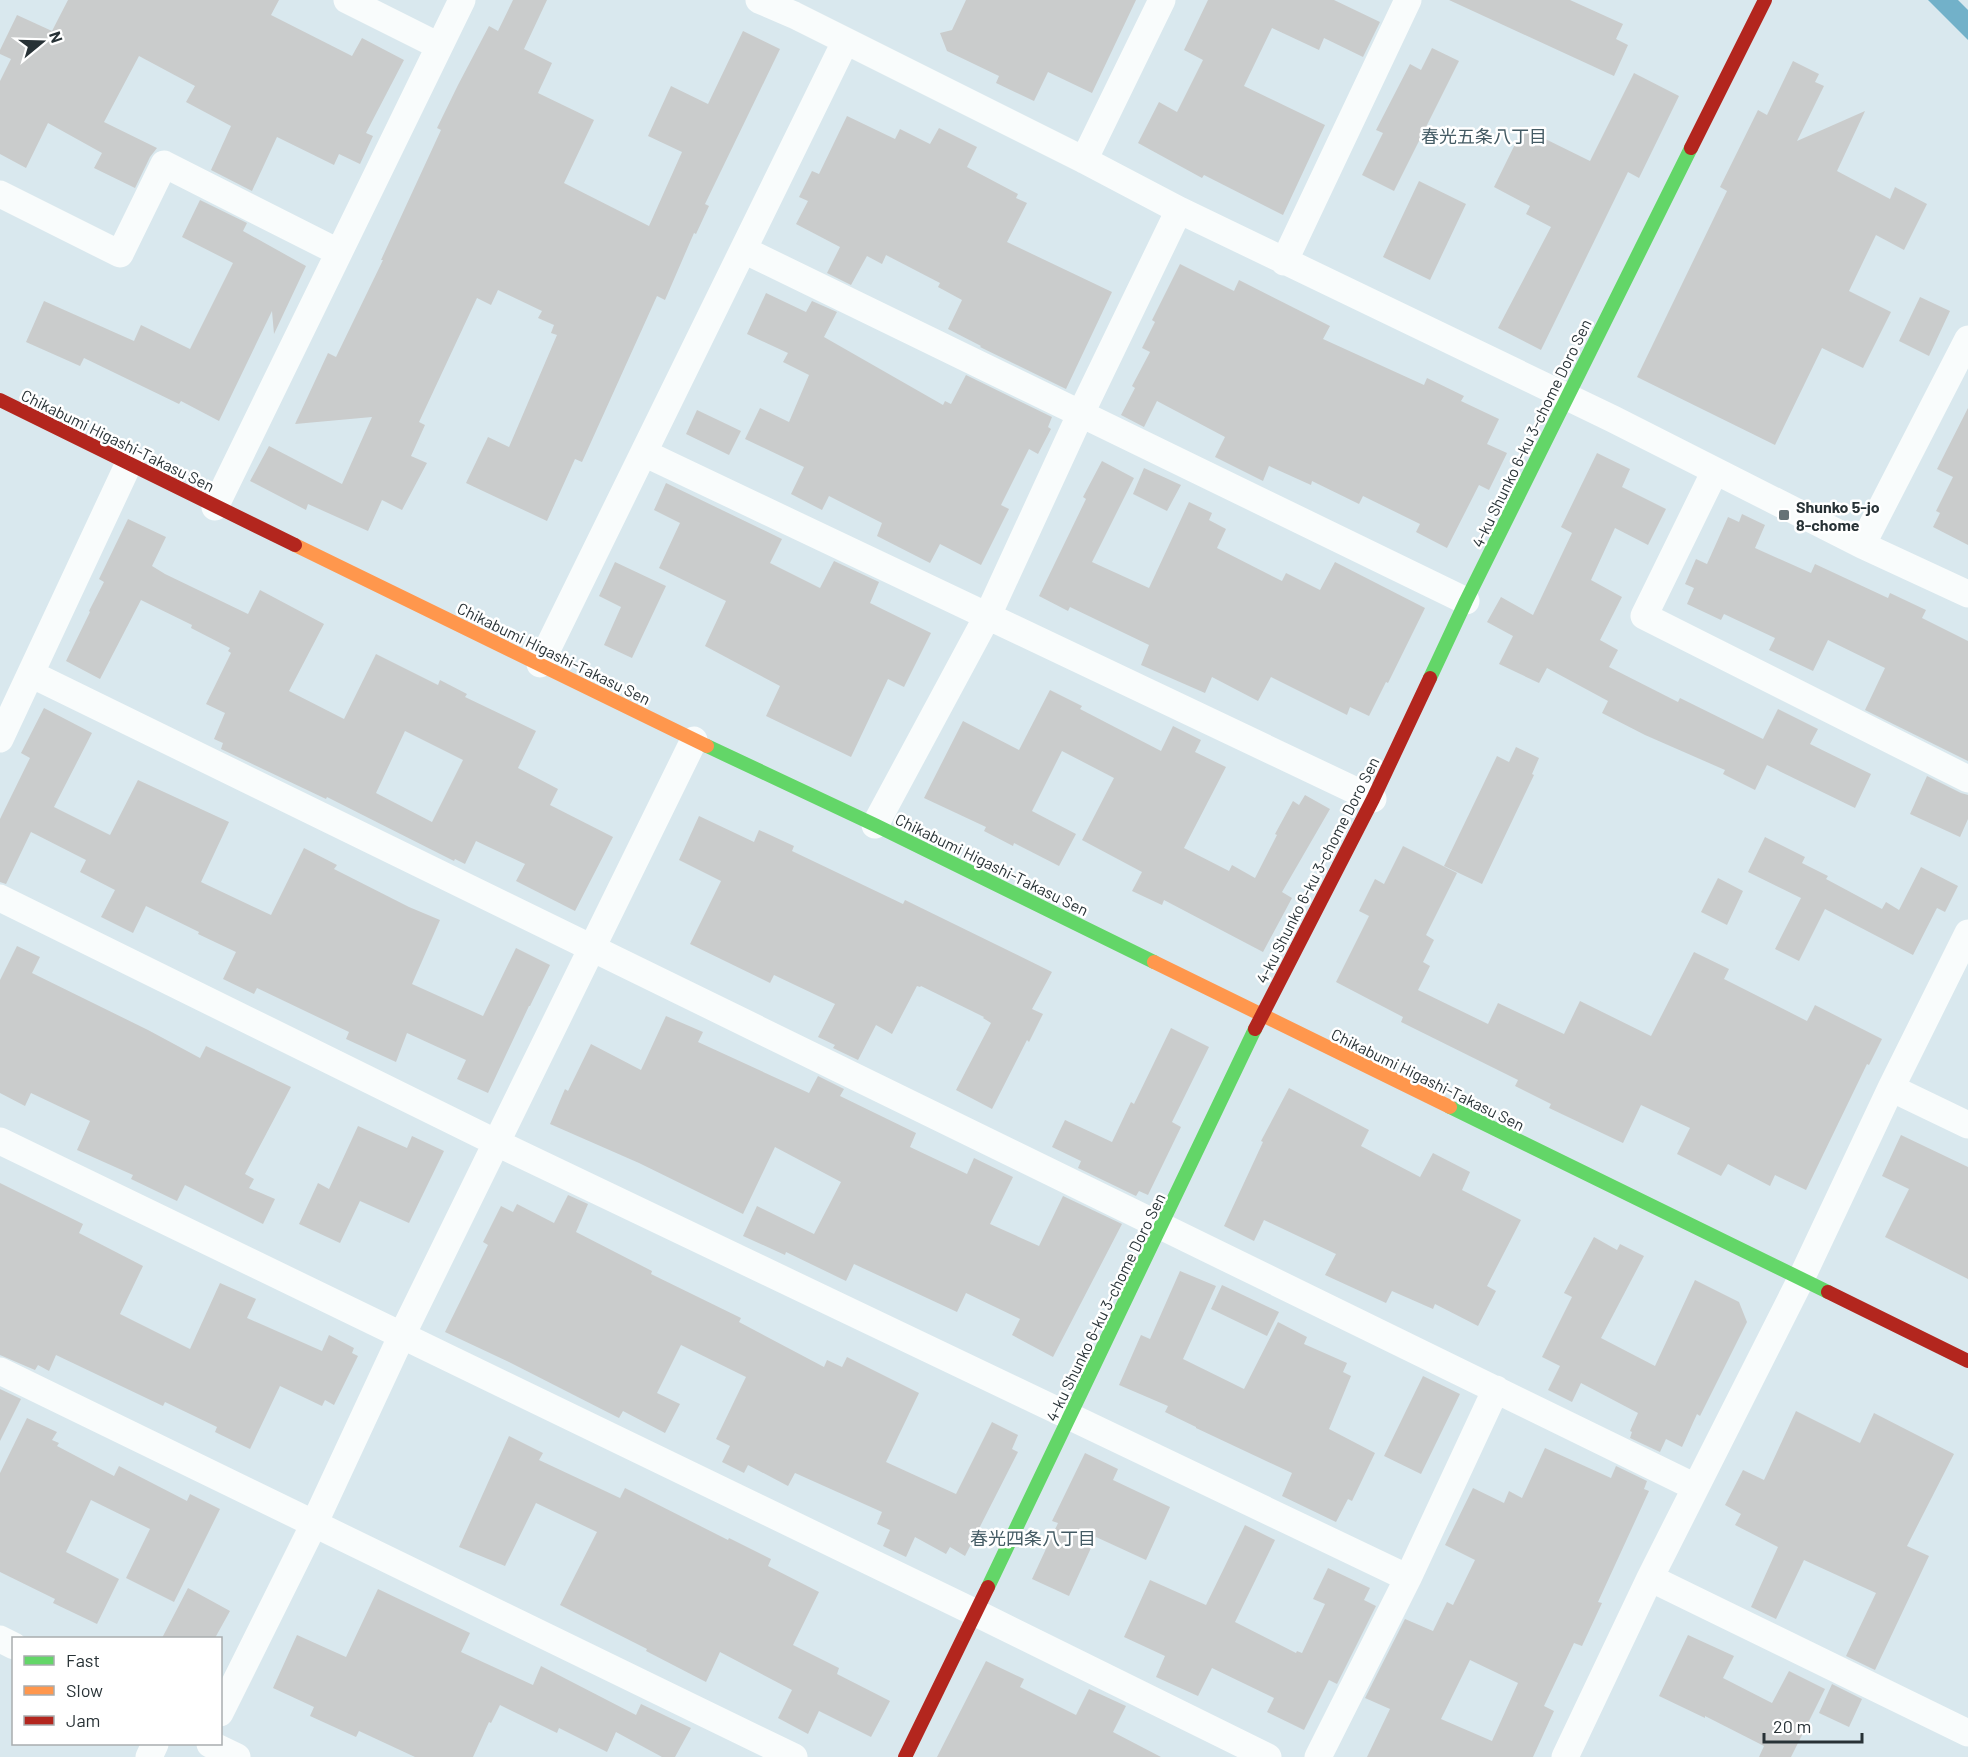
<svg xmlns="http://www.w3.org/2000/svg" width="1968" height="1757" font-family="Barlow,'Noto Sans JP',sans-serif">
<style>
.water{fill:#72b1c9}
.building{fill:#cacccc;fill-rule:evenodd}
.lines{fill:none;stroke-linecap:round;stroke-linejoin:round}
.street{stroke:#f9fcfc;stroke-width:27}
.fast{stroke:#63d668;stroke-width:14}
.slow{stroke:#ff974d;stroke-width:14}
.jam{stroke:#b3261e;stroke-width:14}
.poi-dot{fill:#667276;stroke:#fff;stroke-width:2}
.labels{text-anchor:middle;dominant-baseline:central;stroke-width:5;stroke-linejoin:round;paint-order:stroke}
.street-label{font-size:16px;fill:#283236;stroke:#fff}
.poi-label{font-size:16px;font-weight:bold;fill:#283236;stroke:#fff;text-anchor:start}
.neighbourhood-label{font-size:18px;fill:#445b64;stroke:#fff}
</style>
<rect width="100%" height="100%" fill="#d9e8ee"/>
<path class="water" d="M 1928,0 L 1958,0 L 1968,10 L 1968,40 Z"/>
<path class="building" d="M 68,0 L 279,0 L 271,15 L 352,56 L 362,38 L 404,60 L 366,133 L 373,136 L 360,164 L 339,154 L 334,165 L 277,137 L 252,191 L 211,170 L 231,126 L 186,102 L 195,86 L 139,56 L 104,122 L 157,148 L 150,157 L 135,188 L 94,168 L 102,153 L 48,123 L 26,168 L 0,154 L 0,81 L 11,59 L 0,54 L 0,50 L 17,15 L 52,31 Z
M 513,0 L 547,0 L 524,49 L 552,63 L 538,93 L 594,120 L 564,183 L 649,226 L 682,152 L 648,136 L 671,86 L 708,104 L 743,31 L 780,49 L 705,204 L 709,206 L 696,234 L 694,233 L 665,300 L 657,296 L 582,462 L 575,459 L 547,521 L 466,483 L 488,437 L 509,447 L 557,335 L 551,333 L 554,325 L 538,318 L 542,311 L 498,290 L 491,305 L 477,298 L 419,422 L 425,425 L 411,456 L 427,463 L 402,510 L 382,500 L 368,531 L 308,504 L 306,510 L 250,481 L 269,446 L 342,484 L 372,417 L 295,424 L 328,353 L 336,357 L 383,260 L 381,260 L 441,130 L 437,128 L 458,85 L 489,26 L 498,31 Z
M 966,0 L 1136,0 L 1092,93 L 1048,72 L 1034,101 L 996,83 L 999,76 L 947,51 L 940,33 L 952,30 Z
M 1208,0 L 1334,0 L 1380,22 L 1363,57 L 1324,38 L 1319,50 L 1272,28 L 1244,86 L 1325,125 L 1283,215 L 1204,175 L 1202,178 L 1138,143 L 1159,102 L 1177,112 L 1203,60 L 1184,50 Z
M 1449,0 L 1570,0 L 1623,24 L 1616,39 L 1628,45 L 1614,76 Z
M 1432,48 L 1459,61 L 1394,191 L 1362,175 L 1383,133 L 1376,130 L 1410,64 L 1421,70 Z
M 1793,61 L 1819,74 L 1815,82 L 1824,86 L 1797,141 L 1865,111 L 1837,171 L 1890,199 L 1895,187 L 1927,204 L 1904,250 L 1876,235 L 1849,291 L 1891,312 L 1863,368 L 1822,348 L 1775,445 L 1637,377 L 1727,191 L 1720,187 L 1758,110 L 1767,115 Z
M 1634,73 L 1679,96 L 1639,178 L 1628,172 L 1541,350 L 1498,328 L 1551,227 L 1526,214 L 1530,206 L 1494,187 L 1523,128 L 1590,161 Z
M 847,116 L 895,139 L 900,129 L 930,144 L 939,128 L 977,147 L 967,167 L 1018,194 L 1016,198 L 1027,203 L 1007,242 L 1112,292 L 1066,389 L 980,347 L 981,346 L 948,329 L 962,300 L 938,287 L 940,283 L 886,255 L 882,264 L 867,256 L 851,285 L 827,273 L 840,247 L 796,224 L 808,201 L 799,197 L 812,171 L 819,174 Z
M 1419,181 L 1466,204 L 1430,280 L 1383,257 Z
M 200,200 L 247,223 L 243,231 L 306,266 L 274,334 L 272,311 L 219,421 L 181,401 L 179,404 L 84,358 L 80,366 L 26,342 L 44,301 L 134,341 L 141,325 L 190,349 L 233,263 L 182,237 Z
M 1180,264 L 1234,291 L 1239,280 L 1330,326 L 1323,339 L 1424,385 L 1427,378 L 1464,396 L 1461,401 L 1499,419 L 1487,444 L 1507,453 L 1489,490 L 1479,485 L 1447,548 L 1416,532 L 1420,524 L 1363,496 L 1359,504 L 1312,481 L 1311,485 L 1269,466 L 1263,481 L 1215,457 L 1225,437 L 1157,401 L 1144,427 L 1121,415 L 1135,388 L 1132,386 L 1150,352 L 1142,348 L 1155,322 L 1152,320 Z
M 766,293 L 806,312 L 812,301 L 837,312 L 824,337 L 943,405 L 945,401 L 951,404 L 966,375 L 1052,417 L 1048,427 L 1051,429 L 1038,454 L 1029,449 L 1001,505 L 1009,509 L 981,565 L 940,544 L 930,563 L 877,536 L 882,523 L 829,496 L 822,510 L 791,494 L 804,467 L 745,439 L 760,408 L 789,422 L 809,375 L 783,362 L 788,353 L 747,334 Z
M 1920,297 L 1950,311 L 1929,356 L 1899,341 Z
M 1968,408 L 1968,545 L 1933,527 L 1940,513 L 1936,511 L 1953,477 L 1937,469 Z
M 697,410 L 741,431 L 729,455 L 686,434 Z
M 1597,453 L 1630,469 L 1622,487 L 1666,509 L 1648,545 L 1615,528 L 1591,580 L 1622,597 L 1600,640 L 1618,650 L 1609,667 L 1678,702 L 1680,698 L 1763,739 L 1778,709 L 1818,729 L 1810,744 L 1871,774 L 1855,808 L 1767,765 L 1755,790 L 1723,774 L 1725,770 L 1645,735 L 1602,713 L 1608,701 L 1547,668 L 1539,683 L 1499,664 L 1513,636 L 1487,622 L 1501,597 L 1533,615 L 1572,533 L 1561,527 Z
M 1102,461 L 1134,478 L 1092,562 L 1149,588 L 1189,502 L 1212,513 L 1209,520 L 1226,529 L 1217,548 L 1282,581 L 1286,573 L 1320,590 L 1335,562 L 1425,608 L 1388,683 L 1386,682 L 1369,716 L 1350,707 L 1347,715 L 1271,677 L 1258,701 L 1212,677 L 1205,693 L 1141,665 L 1149,645 L 1070,607 L 1068,611 L 1039,596 L 1086,499 L 1083,497 Z
M 1144,468 L 1181,485 L 1167,511 L 1133,494 Z
M 666,483 L 782,539 L 770,563 L 820,588 L 834,561 L 879,582 L 870,603 L 931,633 L 904,687 L 888,679 L 851,757 L 766,716 L 780,686 L 705,646 L 726,601 L 659,568 L 680,523 L 654,510 Z
M 1742,514 L 1765,525 L 1755,548 L 1811,573 L 1815,564 L 1888,598 L 1890,593 L 1926,610 L 1922,618 L 1968,641 L 1968,761 L 1865,710 L 1885,668 L 1828,640 L 1813,671 L 1769,650 L 1775,638 L 1724,614 L 1721,620 L 1687,604 L 1694,588 L 1685,584 L 1696,559 L 1707,564 L 1728,517 L 1739,522 Z
M 128,519 L 166,537 L 152,566 L 165,574 L 248,614 L 260,590 L 324,624 L 289,691 L 344,719 L 376,654 L 438,685 L 440,680 L 467,694 L 465,697 L 536,731 L 518,768 L 558,789 L 550,805 L 613,837 L 575,911 L 516,881 L 525,864 L 476,841 L 465,864 L 455,859 L 454,861 L 327,797 L 326,799 L 221,749 L 223,743 L 214,739 L 225,713 L 206,704 L 231,653 L 228,651 L 230,648 L 191,628 L 192,625 L 141,600 L 100,679 L 66,661 L 90,612 L 89,611 L 104,582 L 99,579 ZM 405,731 L 463,760 L 432,822 L 376,793 Z
M 615,562 L 666,586 L 632,658 L 604,645 L 621,607 L 599,596 Z
M 1050,690 L 1082,706 L 1080,709 L 1161,751 L 1173,726 L 1201,740 L 1195,752 L 1226,767 L 1184,848 L 1229,871 L 1232,865 L 1255,878 L 1277,835 L 1275,834 L 1293,801 L 1299,805 L 1305,795 L 1330,809 L 1282,892 L 1292,898 L 1263,952 L 1164,900 L 1162,905 L 1132,891 L 1142,872 L 1082,840 L 1114,778 L 1062,751 L 1032,811 L 1076,834 L 1059,866 L 1014,843 L 1013,846 L 984,831 L 986,827 L 924,798 L 963,721 L 1019,750 Z
M 44,708 L 92,733 L 54,807 L 110,835 L 138,780 L 229,822 L 201,882 L 271,915 L 304,848 L 337,865 L 334,869 L 409,907 L 440,920 L 412,984 L 483,1016 L 516,948 L 550,965 L 530,1006 L 529,1006 L 488,1093 L 457,1079 L 466,1060 L 407,1033 L 396,1062 L 346,1039 L 349,1032 L 257,988 L 254,994 L 223,979 L 236,952 L 198,934 L 199,932 L 146,906 L 133,933 L 101,917 L 115,890 L 80,872 L 86,860 L 31,832 L 6,884 L 0,882 L 0,819 L 30,758 L 21,753 Z
M 1516,747 L 1539,758 L 1532,774 L 1534,775 L 1482,884 L 1444,866 L 1497,756 L 1509,762 Z
M 1927,776 L 1961,793 L 1968,795 L 1968,819 L 1960,837 L 1910,814 Z
M 699,816 L 754,842 L 759,830 L 794,846 L 792,851 L 903,904 L 905,900 L 1052,972 L 1032,1009 L 1043,1014 L 1029,1042 L 1027,1040 L 992,1109 L 956,1090 L 991,1023 L 983,1018 L 984,1017 L 921,986 L 920,987 L 917,986 L 892,1034 L 876,1025 L 858,1060 L 833,1048 L 835,1045 L 818,1037 L 835,1004 L 774,975 L 770,983 L 690,944 L 721,881 L 679,860 Z
M 1765,837 L 1805,857 L 1802,863 L 1828,876 L 1826,879 L 1882,909 L 1886,902 L 1899,910 L 1921,867 L 1958,886 L 1945,912 L 1937,908 L 1913,955 L 1825,909 L 1799,961 L 1775,949 L 1801,898 L 1748,872 Z
M 1403,846 L 1457,873 L 1426,935 L 1434,940 L 1423,962 L 1430,966 L 1418,990 L 1488,1024 L 1498,1003 L 1564,1034 L 1580,1001 L 1651,1036 L 1694,952 L 1729,969 L 1724,979 L 1807,1021 L 1815,1005 L 1882,1039 L 1869,1065 L 1867,1064 L 1806,1190 L 1775,1175 L 1770,1186 L 1728,1164 L 1721,1176 L 1677,1154 L 1690,1128 L 1641,1105 L 1623,1143 L 1549,1108 L 1551,1104 L 1515,1086 L 1518,1080 L 1401,1022 L 1403,1017 L 1336,982 L 1369,916 L 1359,911 L 1375,879 L 1384,884 Z
M 1718,878 L 1743,891 L 1727,925 L 1701,912 Z
M 17,946 L 40,957 L 32,973 L 148,1030 L 200,1058 L 206,1046 L 291,1087 L 245,1174 L 254,1179 L 249,1188 L 275,1199 L 263,1224 L 185,1185 L 177,1201 L 131,1179 L 133,1175 L 77,1150 L 90,1121 L 31,1093 L 25,1106 L 0,1093 L 0,980 Z
M 666,1016 L 703,1032 L 698,1042 L 809,1093 L 818,1076 L 844,1089 L 840,1096 L 916,1133 L 910,1147 L 967,1174 L 974,1158 L 1013,1177 L 990,1224 L 1039,1246 L 1063,1196 L 1122,1224 L 1053,1357 L 1012,1335 L 1020,1319 L 966,1293 L 957,1312 L 854,1264 L 846,1281 L 786,1252 L 785,1255 L 743,1236 L 757,1206 L 814,1234 L 841,1182 L 775,1147 L 743,1214 L 639,1163 L 550,1124 L 565,1089 L 568,1091 L 591,1044 L 641,1070 Z
M 1171,1028 L 1209,1047 L 1172,1122 L 1181,1127 L 1148,1195 L 1139,1191 L 1136,1196 L 1078,1168 L 1081,1161 L 1052,1147 L 1065,1120 L 1112,1142 L 1131,1102 L 1134,1104 Z
M 1289,1088 L 1369,1130 L 1361,1146 L 1420,1177 L 1433,1153 L 1470,1172 L 1462,1190 L 1521,1220 L 1487,1286 L 1496,1291 L 1478,1326 L 1435,1304 L 1433,1309 L 1392,1291 L 1386,1303 L 1325,1275 L 1336,1254 L 1264,1220 L 1254,1241 L 1224,1226 L 1263,1142 L 1261,1141 Z
M 358,1126 L 407,1148 L 412,1136 L 444,1151 L 409,1223 L 360,1201 L 340,1243 L 299,1224 L 318,1183 L 329,1189 Z
M 1901,1135 L 1968,1167 L 1968,1279 L 1885,1237 L 1909,1189 L 1882,1176 Z
M 0,1183 L 83,1224 L 79,1233 L 143,1266 L 120,1314 L 190,1349 L 220,1283 L 256,1299 L 247,1318 L 322,1351 L 329,1335 L 354,1348 L 352,1353 L 358,1356 L 334,1405 L 325,1400 L 322,1406 L 280,1386 L 250,1449 L 215,1432 L 217,1427 L 165,1402 L 163,1406 L 56,1355 L 49,1371 L 38,1365 L 35,1370 L 0,1355 Z
M 568,1195 L 588,1204 L 576,1232 L 652,1271 L 651,1274 L 741,1318 L 739,1322 L 824,1367 L 827,1360 L 842,1367 L 847,1357 L 919,1393 L 886,1462 L 956,1494 L 992,1422 L 1018,1435 L 1012,1449 L 1018,1452 L 965,1556 L 950,1547 L 946,1554 L 915,1537 L 906,1557 L 883,1546 L 890,1530 L 877,1524 L 882,1512 L 795,1473 L 788,1486 L 748,1465 L 744,1473 L 722,1462 L 730,1446 L 716,1439 L 746,1377 L 681,1345 L 657,1393 L 680,1404 L 665,1433 L 623,1411 L 619,1418 L 509,1362 L 445,1332 L 488,1245 L 483,1242 L 501,1206 L 513,1212 L 517,1204 L 554,1223 Z
M 1594,1237 L 1617,1250 L 1620,1244 L 1644,1256 L 1601,1338 L 1655,1366 L 1695,1280 L 1739,1302 L 1747,1322 L 1700,1416 L 1697,1414 L 1682,1447 L 1666,1439 L 1660,1452 L 1630,1438 L 1632,1432 L 1630,1431 L 1638,1413 L 1581,1383 L 1572,1402 L 1548,1390 L 1560,1366 L 1542,1357 L 1572,1297 L 1564,1293 Z
M 1180,1271 L 1216,1286 L 1183,1359 L 1244,1389 L 1278,1322 L 1307,1337 L 1304,1344 L 1347,1363 L 1343,1372 L 1351,1376 L 1329,1429 L 1375,1453 L 1352,1501 L 1348,1499 L 1336,1522 L 1282,1496 L 1292,1473 L 1196,1428 L 1196,1427 L 1165,1412 L 1168,1406 L 1119,1385 L 1141,1335 L 1150,1339 Z
M 1222,1285 L 1279,1312 L 1267,1336 L 1211,1309 Z
M 1423,1376 L 1460,1394 L 1421,1474 L 1384,1456 Z
M 0,1389 L 21,1399 L 0,1441 Z
M 1796,1411 L 1860,1443 L 1874,1413 L 1954,1454 L 1907,1546 L 1929,1556 L 1875,1670 L 1846,1656 L 1876,1593 L 1804,1560 L 1776,1619 L 1751,1607 L 1778,1547 L 1735,1525 L 1741,1514 L 1725,1505 L 1743,1470 L 1764,1480 Z
M 27,1418 L 57,1432 L 52,1440 L 59,1443 L 57,1446 L 114,1476 L 119,1466 L 187,1501 L 190,1494 L 220,1509 L 174,1602 L 126,1578 L 150,1529 L 91,1500 L 66,1552 L 119,1579 L 97,1624 L 53,1603 L 55,1599 L 0,1572 L 0,1473 Z
M 509,1436 L 543,1453 L 539,1460 L 620,1498 L 625,1488 L 728,1540 L 729,1538 L 771,1559 L 768,1566 L 819,1592 L 793,1645 L 839,1668 L 837,1674 L 890,1701 L 871,1737 L 819,1711 L 808,1734 L 778,1718 L 792,1690 L 720,1652 L 706,1682 L 646,1651 L 647,1649 L 560,1605 L 597,1532 L 536,1503 L 505,1566 L 459,1547 Z
M 1545,1448 L 1611,1478 L 1616,1466 L 1647,1481 L 1644,1489 L 1649,1491 L 1598,1602 L 1602,1603 L 1582,1646 L 1574,1643 L 1544,1706 L 1554,1711 L 1533,1757 L 1367,1757 L 1390,1709 L 1365,1698 L 1405,1619 L 1433,1631 L 1447,1602 L 1453,1605 L 1475,1560 L 1445,1545 L 1473,1488 L 1504,1503 L 1509,1491 L 1522,1498 ZM 1470,1660 L 1518,1683 L 1492,1741 L 1441,1719 Z
M 1085,1453 L 1118,1469 L 1113,1480 L 1170,1507 L 1146,1560 L 1096,1537 L 1069,1596 L 1032,1579 L 1058,1523 L 1052,1521 Z
M 1245,1525 L 1275,1540 L 1235,1622 L 1296,1653 L 1297,1651 L 1302,1653 L 1325,1604 L 1313,1599 L 1328,1568 L 1370,1588 L 1364,1600 L 1376,1606 L 1337,1684 L 1329,1680 L 1304,1730 L 1267,1712 L 1274,1698 L 1212,1668 L 1198,1696 L 1156,1677 L 1165,1656 L 1124,1637 L 1150,1580 L 1206,1605 Z
M 188,1588 L 230,1611 L 215,1638 L 162,1638 Z
M 378,1589 L 470,1633 L 461,1652 L 533,1685 L 541,1666 L 636,1715 L 641,1704 L 691,1728 L 675,1757 L 662,1757 L 616,1732 L 607,1752 L 559,1728 L 557,1733 L 500,1705 L 491,1723 L 489,1722 L 473,1757 L 415,1757 L 359,1731 L 356,1737 L 310,1716 L 314,1707 L 273,1688 L 297,1635 L 346,1657 Z
M 1688,1635 L 1734,1656 L 1723,1678 L 1772,1703 L 1789,1671 L 1825,1689 L 1791,1757 L 1759,1757 L 1764,1746 L 1705,1716 L 1705,1718 L 1659,1696 Z
M 986,1661 L 1024,1679 L 1020,1687 L 1076,1715 L 1089,1689 L 1126,1706 L 1113,1732 L 1161,1757 L 937,1757 Z
M 1832,1684 L 1862,1699 L 1849,1727 L 1819,1713 Z"/>
<g class="lines">
<path class="street" d="M 347,0 L 439,46
M 759,0 L 794,15 L 1084,160 L 1179,210 L 1613,419 L 1862,545 L 1968,594
M 1084,160 L 1162,0
M 0,194 L 120,254 L 164,164 L 338,252
M 744,250 L 1466,601
M 1284,262 L 1408,0
M 644,453 L 1373,799
M 1715,471 L 1644,616 L 1968,779
M 215,507 L 462,0
M 1862,545 L 1968,339
M 540,664 L 845,42
M 31,674 L 1695,1487
M 0,739 L 129,463
M 875,825 L 988,615 L 1081,413 L 1179,210
M 0,898 L 497,1143 L 1408,1578
M 1891,1088 L 1968,1125
M 0,1141 L 976,1613 L 1268,1757
M 0,1371 L 794,1757
M 1650,1578 L 1968,1733
M 0,1639 L 14,1646
M 220,1713 L 314,1524 L 402,1335 L 694,740
M 210,1744 L 237,1757
M 149,1757 L 155,1744
M 1318,1757 L 1408,1578 L 1496,1389
M 1565,1757 L 1650,1578 L 1801,1279 L 1891,1088 L 1968,933"/>
<path class="fast" d="M 1430,678 L 1466,601 L 1691,148
M 707,746 L 875,825 L 1154,962
M 1450,1107 L 1828,1292
M 988,1587 L 1255,1029"/>
<path class="slow" d="M 295,545 L 707,746
M 1154,962 L 1450,1107"/>
<path class="jam" d="M 1691,148 L 1765,0
M 0,400 L 295,545
M 1255,1029 L 1373,799 L 1430,678
M 1828,1292 L 1968,1361
M 905,1757 L 988,1587"/>
</g>
<rect class="poi-dot" x="1778" y="509" width="12" height="12" rx="3"/>
<g class="labels">
<g class="street-label">
<text transform="translate(1531 433) rotate(-64)">4-ku Shunko 6-ku 3-chome Doro Sen</text>
<text transform="translate(118 440) rotate(26)">Chikabumi Higashi-Takasu Sen</text>
<text transform="translate(554 653) rotate(26)">Chikabumi Higashi-Takasu Sen</text>
<text transform="translate(992 864) rotate(26)">Chikabumi Higashi-Takasu Sen</text>
<text transform="translate(1317 870) rotate(-63)">4-ku Shunko 6-ku 3-chome Doro Sen</text>
<text transform="translate(1428 1079) rotate(26)">Chikabumi Higashi-Takasu Sen</text>
<text transform="translate(1105 1307) rotate(-64)">4-ku Shunko 6-ku 3-chome Doro Sen</text>
</g>
<g class="poi-label">
<text x="1796" y="506">Shunko 5-jo<tspan x="1796" dy="18">8-chome</tspan></text>
</g>
<g class="neighbourhood-label">
<text x="1484" y="136">春光五条八丁目</text>
<text x="1033" y="1538">春光四条八丁目</text>
</g>
</g>
<rect x="12" y="1637" width="210" height="108" fill="#ffffff" stroke="#a9adaf" stroke-width="1.5"/>
<rect x="24" y="1656" width="30" height="9" fill="#63d668" stroke="#a9adaf" stroke-width="1.5"/>
<text x="66" y="1667" font-size="18" fill="#283236">Fast</text>
<rect x="24" y="1686" width="30" height="9" fill="#ff974d" stroke="#a9adaf" stroke-width="1.5"/>
<text x="66" y="1697" font-size="18" fill="#283236">Slow</text>
<rect x="24" y="1716" width="30" height="9" fill="#b3261e" stroke="#a9adaf" stroke-width="1.5"/>
<text x="66" y="1727" font-size="18" fill="#283236">Jam</text>
<g transform="translate(42 42) rotate(71)" stroke="#ffffff" stroke-width="4.5" paint-order="stroke">
<path d="M0-4.5L10 22L0 15L-10 22Z" fill="#283236"/>
<text y="-9" font-size="16" font-weight="bold" text-anchor="middle" fill="#283236">N</text>
</g>
<path d="M1764 1733v9h98v-9" fill="none" stroke="#283236" stroke-width="3"/>
<text x="1773" y="1733" font-size="18" fill="#283236" stroke="#ffffff" stroke-width="4.5" paint-order="stroke">20 m</text>
</svg>
